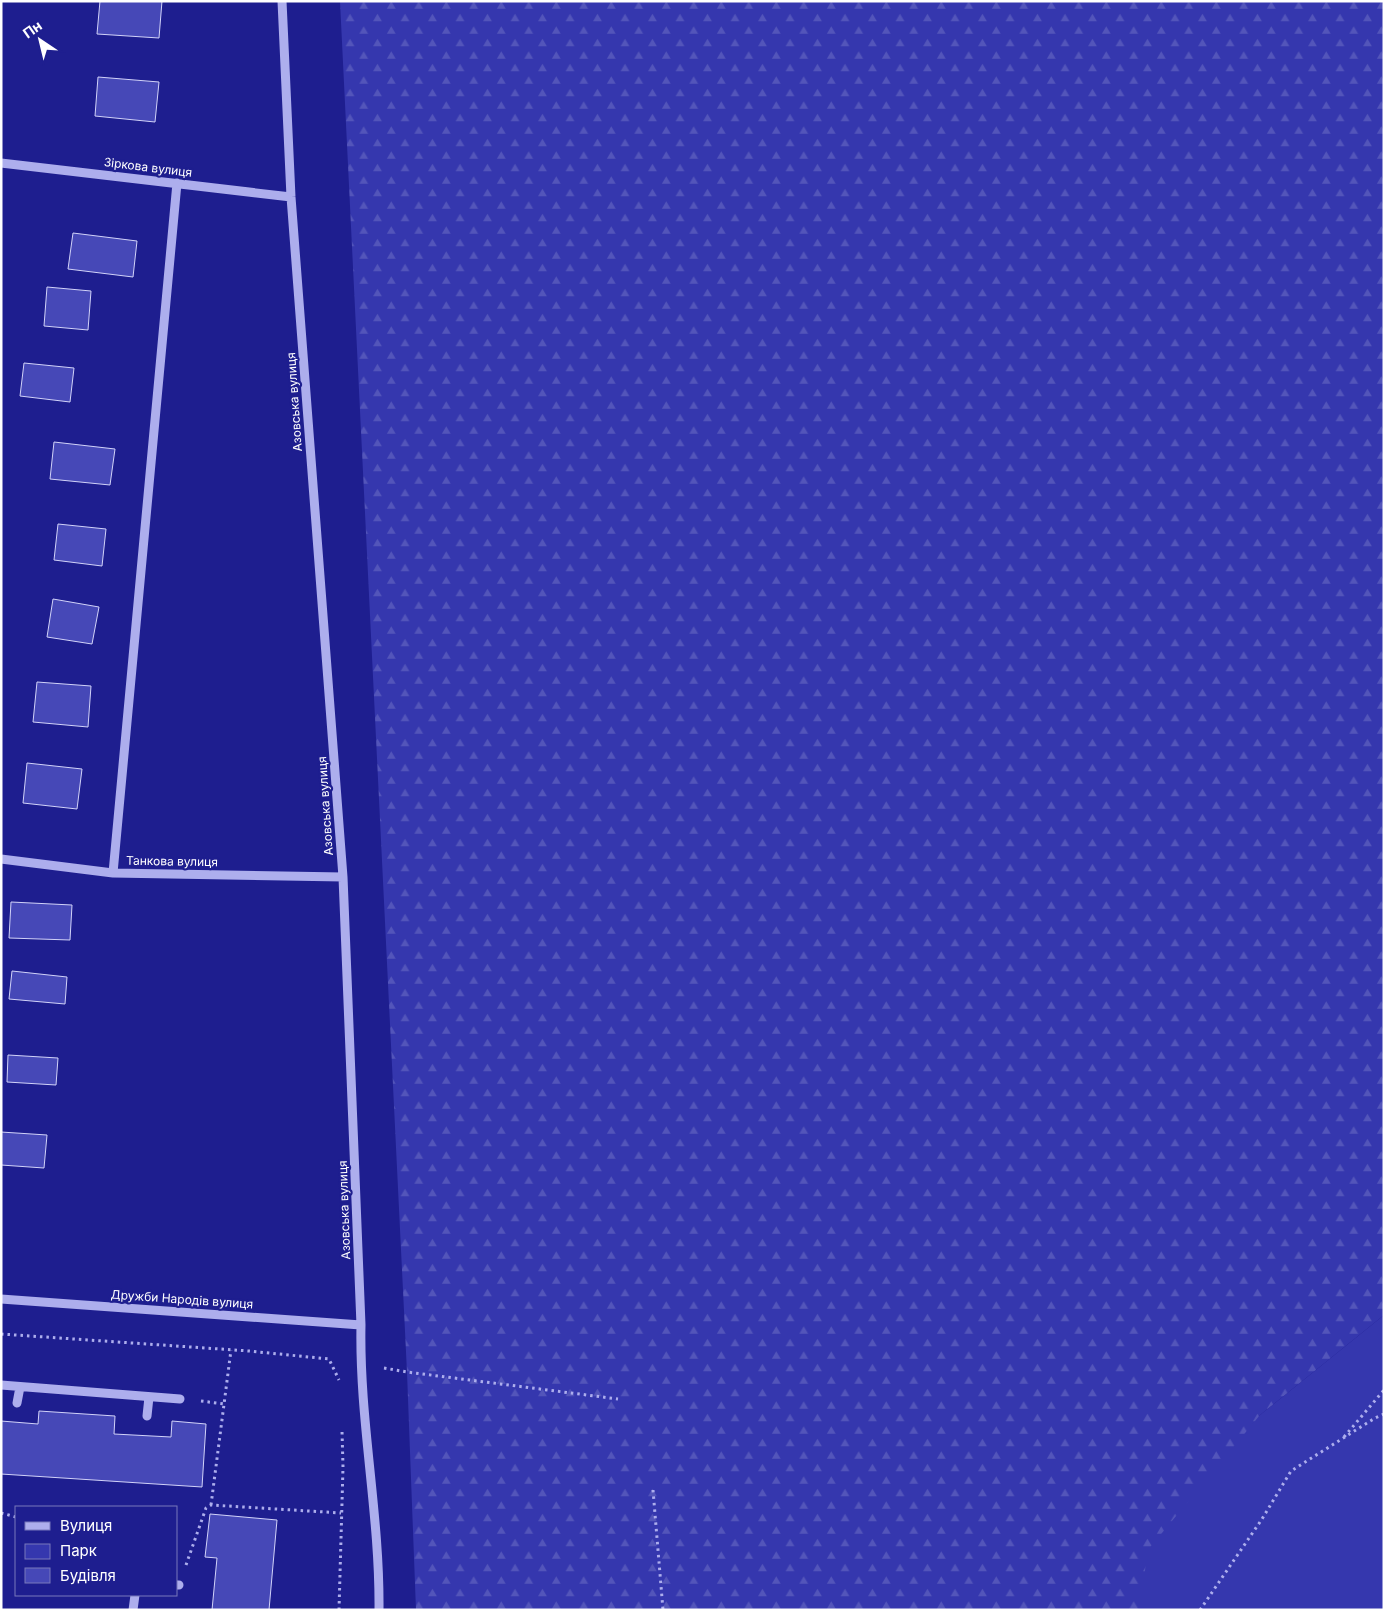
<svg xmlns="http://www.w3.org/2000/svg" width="1385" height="1611" font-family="Inter,sans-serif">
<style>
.green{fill:#3537ae}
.forest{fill:url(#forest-firs)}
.building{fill:#4648b7;stroke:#d2d3f9}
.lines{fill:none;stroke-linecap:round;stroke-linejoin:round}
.path{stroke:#adaeed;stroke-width:3;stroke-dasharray:2.5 4;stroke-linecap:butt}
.minor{stroke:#adaeed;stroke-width:9}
.labels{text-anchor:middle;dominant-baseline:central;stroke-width:4.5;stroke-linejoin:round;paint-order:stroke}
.street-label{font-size:12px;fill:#fff;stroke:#1e1e8f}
</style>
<defs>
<pattern id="forest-firs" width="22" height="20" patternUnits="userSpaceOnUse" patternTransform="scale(1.25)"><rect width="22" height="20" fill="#3537ae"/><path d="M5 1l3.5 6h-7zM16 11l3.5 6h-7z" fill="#5355ba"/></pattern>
</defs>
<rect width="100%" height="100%" fill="#1e1e8f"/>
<path class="green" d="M 1384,1315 L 1384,1610 L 1122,1610 L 1122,1563 L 1260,1415 Z"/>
<path class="forest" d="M 340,1 L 1384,1 L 1384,1315 L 1260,1415 L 1147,1551 L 1141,1610 L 416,1610 L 407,1372 Z"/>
<path class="building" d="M 100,1 L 162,1 L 159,38 L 97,34 Z
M 98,77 L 159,82 L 155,122 L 95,116 Z
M 73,233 L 137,241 L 133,277 L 68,269 Z
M 47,287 L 91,291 L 88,330 L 44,326 Z
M 24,363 L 74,368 L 70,402 L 20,396 Z
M 54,442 L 115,449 L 110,485 L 50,479 Z
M 58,524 L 106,529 L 102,566 L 54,560 Z
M 53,599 L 99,607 L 92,644 L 47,637 Z
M 37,682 L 91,686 L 88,727 L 33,722 Z
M 27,763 L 82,769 L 77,809 L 23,803 Z
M 11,902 L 72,905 L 70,940 L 9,938 Z
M 12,971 L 67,977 L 65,1004 L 9,999 Z
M 8,1055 L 58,1058 L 56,1085 L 7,1082 Z
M 1,1132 L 47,1135 L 44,1168 L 1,1165 Z
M 39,1411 L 115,1416 L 114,1434 L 171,1437 L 172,1421 L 206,1424 L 202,1487 L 1,1474 L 1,1421 L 38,1424 Z
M 210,1514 L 277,1520 L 269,1610 L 212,1610 L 217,1558 L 205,1557 Z"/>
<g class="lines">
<path class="path" d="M 1,1334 L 249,1351 L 329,1359 L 339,1380
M 384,1368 L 407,1372 L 618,1399
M 201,1401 L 224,1404
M 1344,1437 L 1384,1390
M 653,1490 L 663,1610
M 211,1505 L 231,1350
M 1,1513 L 16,1517
M 186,1565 L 206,1508 L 211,1505 L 341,1513
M 339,1610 L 343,1467 L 342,1431
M 1200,1610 L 1262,1519 L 1291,1471 L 1375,1418 L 1384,1414"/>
<path class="minor" d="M 282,1 L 291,197 L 343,877 L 361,1325 C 359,1420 380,1514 379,1610
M 1,163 L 291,197
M 1,859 L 113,873 L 343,877
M 113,873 L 177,183
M 1,1299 L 361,1325
M 1,1385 L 180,1399
M 17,1403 L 20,1387
M 147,1416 L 149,1397
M 176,1585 L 179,1585
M 133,1610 L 135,1595"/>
</g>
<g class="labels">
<g class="street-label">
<text transform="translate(148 167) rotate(7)">Зіркова вулиця</text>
<text transform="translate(294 402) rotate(-94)">Азовська вулиця</text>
<text transform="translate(325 806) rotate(-94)">Азовська вулиця</text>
<text transform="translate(172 861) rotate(1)">Танкова вулиця</text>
<text transform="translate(344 1210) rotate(-92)">Азовська вулиця</text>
<text transform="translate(182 1299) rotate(4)">Дружби Народів вулиця</text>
</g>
</g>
<rect width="1385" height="1611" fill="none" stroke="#ffffff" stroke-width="5"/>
<rect x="15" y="1506" width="162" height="90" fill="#1e1e8f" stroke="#7878bc"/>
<rect x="25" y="1522" width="25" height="8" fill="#adaeed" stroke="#7878bc"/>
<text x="60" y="1531" font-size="15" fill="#ffffff">Вулиця</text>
<rect x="25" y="1544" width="25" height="15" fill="#3537ae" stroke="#7878bc"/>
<text x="60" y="1556" font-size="15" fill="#ffffff">Парк</text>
<rect x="25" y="1568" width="25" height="15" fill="#4648b7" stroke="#7878bc"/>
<text x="60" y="1581" font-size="15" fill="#ffffff">Будівля</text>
<g transform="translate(40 40) rotate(325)" stroke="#1e1e8f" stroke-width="4" paint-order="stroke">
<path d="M0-4L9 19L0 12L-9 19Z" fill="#ffffff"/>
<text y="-8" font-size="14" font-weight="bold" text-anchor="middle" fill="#ffffff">Пн</text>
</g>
</svg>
